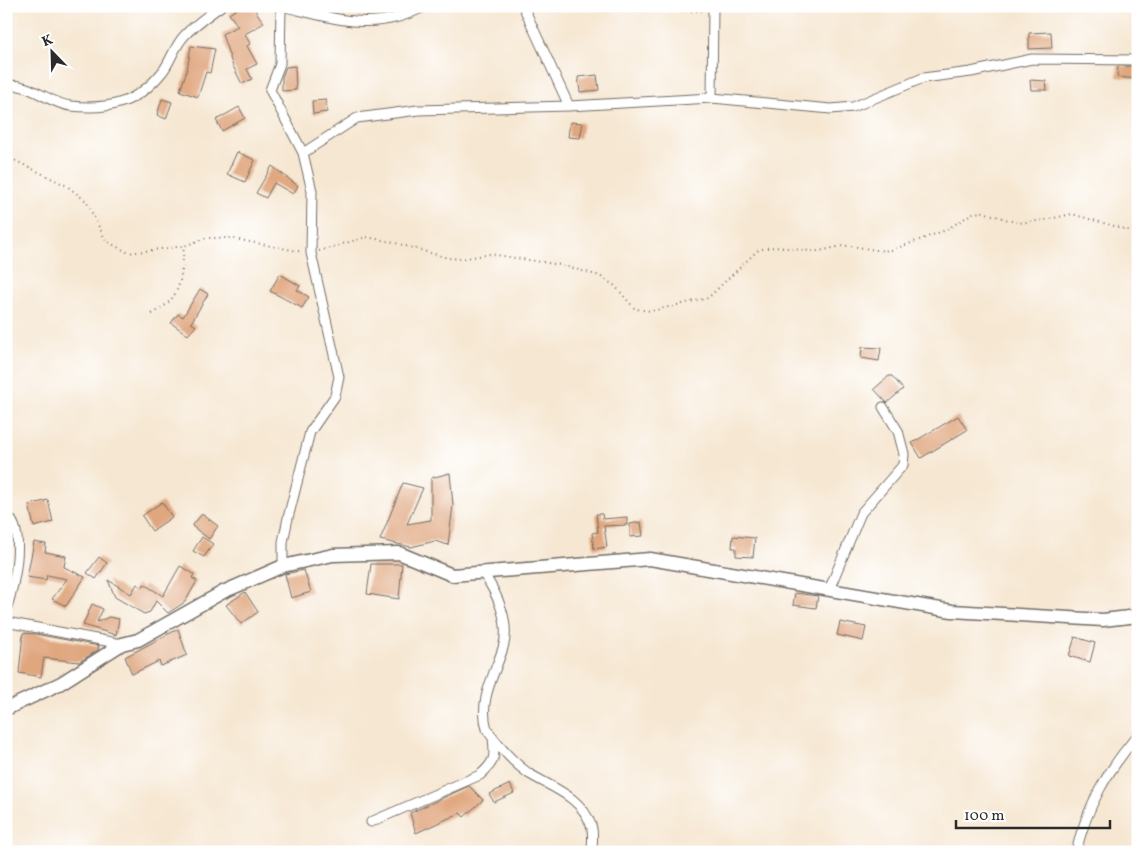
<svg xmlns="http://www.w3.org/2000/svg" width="1144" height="858" font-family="Vollkorn,serif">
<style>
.building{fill:#e0a67e}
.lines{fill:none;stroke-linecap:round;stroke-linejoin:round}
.street-casing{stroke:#726d65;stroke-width:11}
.secondary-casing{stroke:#726d65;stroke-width:15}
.path{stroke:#726d65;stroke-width:2;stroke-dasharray:1 4;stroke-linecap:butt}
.street{stroke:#fff;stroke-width:9}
.secondary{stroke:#fff;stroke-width:12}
</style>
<rect width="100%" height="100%" fill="#fff"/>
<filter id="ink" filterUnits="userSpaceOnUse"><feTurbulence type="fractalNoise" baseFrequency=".02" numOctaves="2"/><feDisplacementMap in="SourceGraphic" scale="10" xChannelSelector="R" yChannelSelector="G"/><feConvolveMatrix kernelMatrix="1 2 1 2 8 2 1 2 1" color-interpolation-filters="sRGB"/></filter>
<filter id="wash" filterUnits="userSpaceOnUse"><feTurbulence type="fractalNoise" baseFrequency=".0096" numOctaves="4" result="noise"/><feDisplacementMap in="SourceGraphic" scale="20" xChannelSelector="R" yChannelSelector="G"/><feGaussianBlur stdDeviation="1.12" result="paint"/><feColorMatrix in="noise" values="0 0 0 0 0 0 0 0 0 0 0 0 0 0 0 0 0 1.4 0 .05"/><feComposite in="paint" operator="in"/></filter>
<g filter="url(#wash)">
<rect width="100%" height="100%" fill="#f6e7d2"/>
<g id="blocks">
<path class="building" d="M 241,6 L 252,6 L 264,23 L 245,34 L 250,44 L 247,46 L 257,64 L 247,69 L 252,79 L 242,84 L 232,64 L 222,34 L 238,26 L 229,14 Z
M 1051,32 L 1052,48 L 1029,49 L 1029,33 Z
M 191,46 L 215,49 L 210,73 L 206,72 L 198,97 L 180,91 L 187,70 Z
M 295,66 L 296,90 L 282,91 L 282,77 L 286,67 Z
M 1118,66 L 1138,66 L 1137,79 L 1117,77 Z
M 597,75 L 599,90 L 580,92 L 578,77 Z
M 1030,80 L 1046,81 L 1047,90 L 1031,90 Z
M 162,99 L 172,102 L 166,119 L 157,115 Z
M 326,100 L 327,112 L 313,114 L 312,101 Z
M 239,107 L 245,118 L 222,131 L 216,120 Z
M 570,122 L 583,123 L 580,138 L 568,137 Z
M 237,152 L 255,160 L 245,182 L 227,174 Z
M 272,166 L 298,186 L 293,194 L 274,183 L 266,198 L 256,193 Z
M 280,274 L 300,286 L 297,290 L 309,297 L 302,308 L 270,291 Z
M 200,289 L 208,294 L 191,323 L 196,326 L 188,335 L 171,323 L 178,314 L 183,317 Z
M 862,347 L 881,348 L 879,361 L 861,358 Z
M 889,376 L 892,376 L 903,389 L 887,403 L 874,389 Z
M 958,416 L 967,430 L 921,458 L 912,443 Z
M 450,473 L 453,505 L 448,545 L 435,541 L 411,547 L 380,540 L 403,483 L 423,488 L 407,524 L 431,520 L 431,478 Z
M 48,500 L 53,522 L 34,527 L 29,505 Z
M 162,502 L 172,517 L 152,531 L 142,516 Z
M 202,514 L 218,526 L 209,539 L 192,526 Z
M 596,514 L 602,514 L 603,519 L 627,517 L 627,525 L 604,526 L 607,547 L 594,549 L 592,533 L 598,532 Z
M 641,522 L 643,536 L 630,537 L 630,524 Z
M 733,536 L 755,538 L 753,557 L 736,556 L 736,548 L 732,548 Z
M 202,537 L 213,544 L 204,557 L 193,551 Z
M 34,542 L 46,544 L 45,552 L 66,556 L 64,567 L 85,577 L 66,606 L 52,599 L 67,579 L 47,575 L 46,580 L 27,577 Z
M 99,557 L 107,563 L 96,579 L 87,573 Z
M 371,564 L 402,564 L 399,599 L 367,594 Z
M 180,566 L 194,574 L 192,578 L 197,581 L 185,602 L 168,613 L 156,601 L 150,612 L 144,614 L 115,597 L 108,580 L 131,594 L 137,584 L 143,588 L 144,584 L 163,596 Z
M 304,570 L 311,592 L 291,598 L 285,574 Z
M 245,592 L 258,612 L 241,624 L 226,605 Z
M 795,593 L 818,596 L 816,608 L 793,605 Z
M 92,604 L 103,609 L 97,622 L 109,617 L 119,619 L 116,635 L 83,625 Z
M 840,622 L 866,627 L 863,641 L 837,635 Z
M 178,629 L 187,655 L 161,666 L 159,661 L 132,674 L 125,657 Z
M 23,633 L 35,634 L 99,646 L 98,650 L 79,662 L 44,658 L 41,677 L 19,673 Z
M 1075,637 L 1095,643 L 1090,662 L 1069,656 Z
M 510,784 L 514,793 L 494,802 L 489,794 Z
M 469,786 L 483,800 L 464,817 L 460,813 L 416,833 L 410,813 Z"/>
</g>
</g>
<g filter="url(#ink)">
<use href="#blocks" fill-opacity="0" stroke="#726d65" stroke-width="1"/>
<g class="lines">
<defs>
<path id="street" d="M 281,6 L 280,64 L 270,90 L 303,153 L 312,191 L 311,253 L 339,377 L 335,396 L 310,432 L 288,518 L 283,542 L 283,566
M 281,6 C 334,18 374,34 425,6
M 523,6 L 569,106
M 6,86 C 29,81 49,104 71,106 C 110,110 138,103 163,71 C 171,60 175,45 185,35 C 195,24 209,15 221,6
M 712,98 L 713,6
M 303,153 L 357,118 L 418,110 L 569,106 L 712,98 L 831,109 L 853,107 L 923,78 L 971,72 L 1032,59 L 1138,60
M 6,515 C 28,529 13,589 6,610
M 483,573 C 497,593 511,623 503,648 C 495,674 478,700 487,729 C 489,734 495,740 498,744 C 507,755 517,765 528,773 C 552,788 581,796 591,825 C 594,833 592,844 592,852
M 829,590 L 861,513 L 903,465 L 904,454 L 898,431 L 883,407
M 6,622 L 122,644
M 371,822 L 480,775 C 496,761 495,757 493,737
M 1076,852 C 1087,806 1107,771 1138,735"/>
<path id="secondary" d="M 6,709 L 61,683 L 122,644 L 138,640 L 223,592 L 283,566 L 333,555 L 399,553 L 452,575 L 650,559 L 952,611 L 1103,620 L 1138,616"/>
</defs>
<use href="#street" class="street-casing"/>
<use href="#secondary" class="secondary-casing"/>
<path class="path" d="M 536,11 L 703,11
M 6,156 L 67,186 L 86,201 L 106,241 L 129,253 L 184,246 L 206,238 L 229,238 L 303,252
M 319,251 L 366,237 L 392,242 L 448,258 L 461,259 L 490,254 L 561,265 L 600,276 L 615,286 L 635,309 L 651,311 L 708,298 L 757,251 C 776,242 798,252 818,251 C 829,250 838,245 849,246 C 864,247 877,252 892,250 L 946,230 L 973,213 L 983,212 L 1018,223 L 1045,220 L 1072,214 L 1128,230 L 1138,227
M 152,314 C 183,298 181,278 184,246"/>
<use href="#street" class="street"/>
<use href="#secondary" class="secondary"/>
</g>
</g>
<rect width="1144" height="858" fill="none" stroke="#fff" stroke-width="25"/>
<g transform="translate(52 52) rotate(337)" stroke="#ffffff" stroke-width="4" paint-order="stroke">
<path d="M0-4L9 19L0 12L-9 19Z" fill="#2b2b2b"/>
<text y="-8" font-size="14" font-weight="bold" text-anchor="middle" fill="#2b2b2b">K</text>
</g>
<path d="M956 820v8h154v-8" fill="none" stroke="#2b2b2b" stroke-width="2.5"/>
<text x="964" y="820" font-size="15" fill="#2b2b2b" stroke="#ffffff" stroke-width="4" paint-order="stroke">100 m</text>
</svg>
